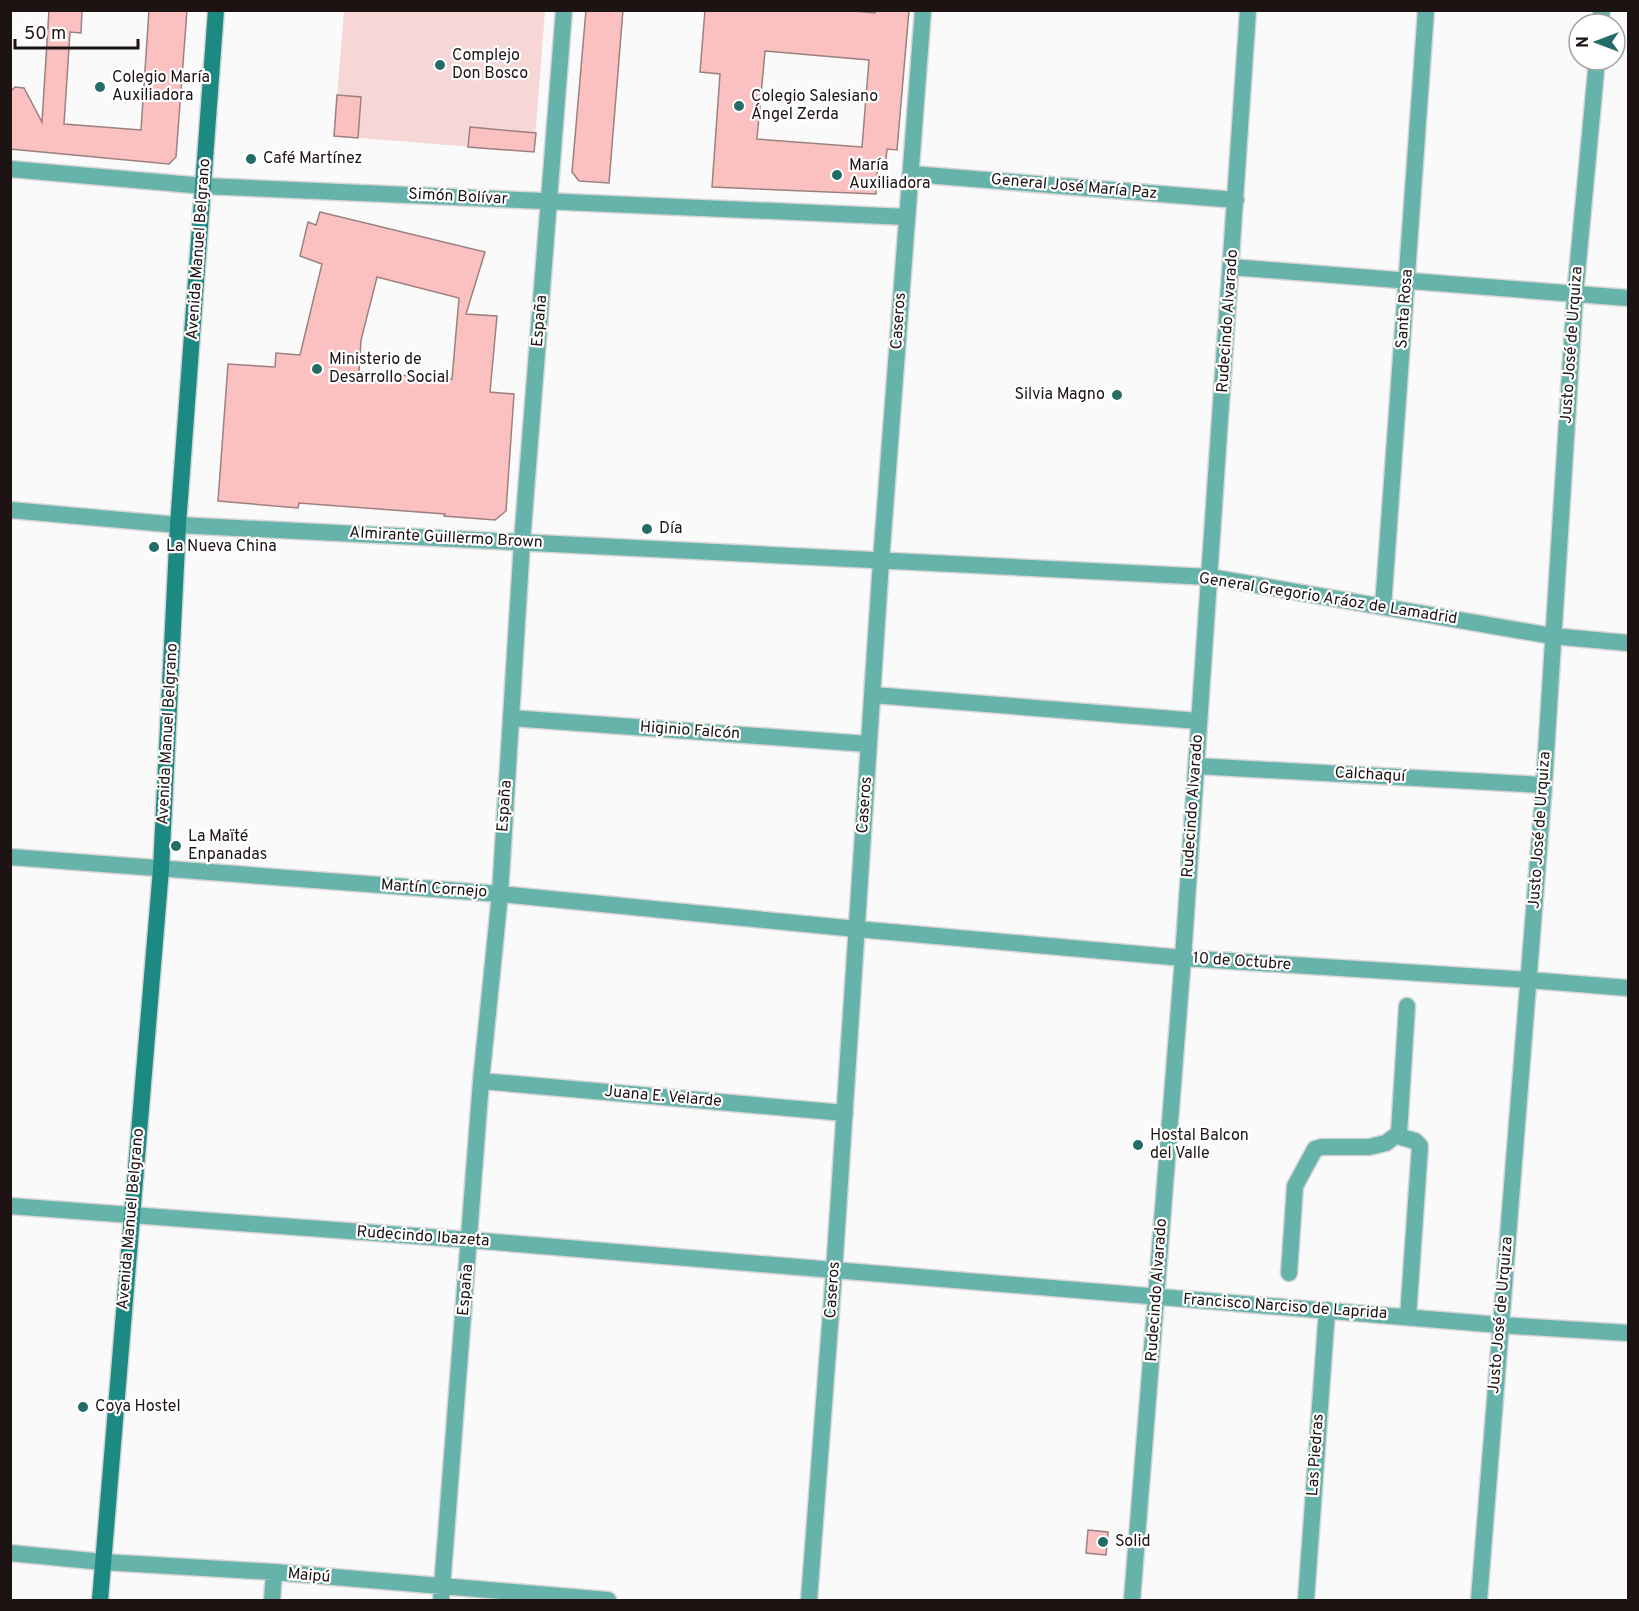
<svg xmlns="http://www.w3.org/2000/svg" width="1639" height="1611" font-family="Overpass,sans-serif">
<style>
.green{fill:#f6d7d6}
.building{fill:#fbc0c0;stroke:#9c807f;stroke-width:1.5;fill-rule:evenodd}
.lines{fill:none;stroke-linecap:round;stroke-linejoin:round}
.minor-casing{stroke:#d7d5d5;stroke-width:19}
.secondary-casing{stroke:#d7d5d5;stroke-width:19}
.minor{stroke:#66b3ab;stroke-width:16}
.secondary{stroke:#1c8a82;stroke-width:16}
.poi-dot{fill:#236d66;stroke:#fff;stroke-width:2}
.labels{text-anchor:middle;dominant-baseline:central;stroke-width:4.5;stroke-linejoin:round;paint-order:stroke}
.poi-label{font-size:16px;fill:#1d1313;stroke:#fff;text-anchor:start}
.street-label{font-size:16px;fill:#1d1313;stroke:#fff}
</style>
<rect width="100%" height="100%" fill="#fafafa"/>
<path class="green" d="M 344,11 L 545,11 L 534,152 L 334,136 Z"/>
<path class="building" d="M 49,10 L 82,10 L 81,33 L 70,32 L 64,124 L 141,130 L 149,10 L 187,10 L 176,157 L 169,164 L 10,149 L 10,92 L 15,87 L 24,88 L 42,122 Z
M 586,10 L 623,10 L 609,183 L 579,181 L 572,172 Z
M 705,10 L 842,10 L 875,13 L 875,10 L 909,10 L 897,150 L 887,149 L 886,160 L 878,159 L 876,194 L 712,187 L 720,74 L 700,72 ZM 765,51 L 869,60 L 862,147 L 757,139 Z
M 337,95 L 361,97 L 358,138 L 334,136 Z
M 470,127 L 536,133 L 534,152 L 468,147 Z
M 320,212 L 485,252 L 466,314 L 497,316 L 490,392 L 514,394 L 506,511 L 495,520 L 444,516 L 445,514 L 299,503 L 298,508 L 218,501 L 228,364 L 275,367 L 276,353 L 300,355 L 322,264 L 300,256 L 308,222 L 316,225 ZM 377,277 L 459,298 L 452,379 L 359,372 L 361,340 Z
M 1088,1530 L 1108,1532 L 1106,1555 L 1086,1553 Z"/>
<g class="lines">
<defs>
<path id="minor" d="M 1600,24 L 1602,10
M 10,169 L 204,186 L 907,217
M 912,174 L 1236,200
M 1231,267 L 1628,298
M 10,510 L 178,525 L 1210,577 L 1552,636 L 1628,643
M 1383,607 L 1426,10
M 873,695 L 1199,721
M 511,718 L 868,744
M 1196,766 L 1544,785
M 10,857 L 500,894 L 857,929 L 1183,958 L 1529,980 L 1628,988
M 1407,1006 L 1399,1133 L 1401,1137 L 1415,1141 L 1420,1146 L 1408,1317
M 481,1081 L 845,1113
M 10,1206 L 470,1240 L 1500,1325 L 1628,1333
M 1289,1273 L 1295,1186 L 1315,1149 L 1322,1147 L 1369,1147 L 1386,1143 L 1399,1133
M 10,1553 L 103,1562 L 274,1572 L 608,1600
M 272,1600 L 274,1572
M 441,1600 L 481,1081 L 500,894 L 522,542 L 564,10
M 809,1600 L 834,1272 L 881,561 L 923,10
M 1132,1600 L 1183,958 L 1248,10
M 1306,1600 L 1327,1310
M 1479,1600 L 1544,785 L 1575,295 L 1597,60"/>
<path id="secondary" d="M 100,1600 L 161,869 L 178,525 L 216,10"/>
</defs>
<use href="#minor" class="minor-casing"/>
<use href="#secondary" class="secondary-casing"/>
<use href="#minor" class="minor"/>
<use href="#secondary" class="secondary"/>
</g>
<g class="poi-dot">
<circle cx="440" cy="65" r="6"/>
<circle cx="100" cy="87" r="6"/>
<circle cx="739" cy="106" r="6"/>
<circle cx="251" cy="159" r="6"/>
<circle cx="837" cy="175" r="6"/>
<circle cx="317" cy="369" r="6"/>
<circle cx="1117" cy="395" r="6"/>
<circle cx="647" cy="529" r="6"/>
<circle cx="154" cy="547" r="6"/>
<circle cx="176" cy="846" r="6"/>
<circle cx="1138" cy="1145" r="6"/>
<circle cx="83" cy="1407" r="6"/>
<circle cx="1103" cy="1542" r="6"/>
</g>
<g class="labels">
<g class="poi-label">
<text x="452" y="56">Complejo<tspan x="452" dy="18">Don Bosco</tspan></text>
<text x="112" y="78">Colegio María<tspan x="112" dy="18">Auxiliadora</tspan></text>
<text x="751" y="97">Colegio Salesiano<tspan x="751" dy="18">Ángel Zerda</tspan></text>
<text x="263" y="159">Café Martínez</text>
<text x="849" y="166">María<tspan x="849" dy="18">Auxiliadora</tspan></text>
<text x="329" y="360">Ministerio de<tspan x="329" dy="18">Desarrollo Social</tspan></text>
<text x="1105" y="395" text-anchor="end">Silvia Magno</text>
<text x="659" y="529">Día</text>
<text x="166" y="547">La Nueva China</text>
<text x="188" y="837">La Maïté<tspan x="188" dy="18">Enpanadas</tspan></text>
<text x="1150" y="1136">Hostal Balcon<tspan x="1150" dy="18">del Valle</tspan></text>
<text x="95" y="1407">Coya Hostel</text>
<text x="1115" y="1542">Solid</text>
</g>
<g class="street-label">
<text transform="translate(1074 187) rotate(5)">General José María Paz</text>
<text transform="translate(458 197) rotate(3)">Simón Bolívar</text>
<text transform="translate(199 249) rotate(-86)">Avenida Manuel Belgrano</text>
<text transform="translate(1405 309) rotate(-86)">Santa Rosa</text>
<text transform="translate(540 321) rotate(-85)">España</text>
<text transform="translate(899 321) rotate(-86)">Caseros</text>
<text transform="translate(1228 321) rotate(-86)">Rudecindo Alvarado</text>
<text transform="translate(1572 345) rotate(-86)">Justo José de Urquiza</text>
<text transform="translate(446 538) rotate(3)">Almirante Guillermo Brown</text>
<text transform="translate(1328 599) rotate(9)">General Gregorio Aráoz de Lamadrid</text>
<text transform="translate(690 731) rotate(4)">Higinio Falcón</text>
<text transform="translate(168 734) rotate(-87)">Avenida Manuel Belgrano</text>
<text transform="translate(1370 775) rotate(3)">Calchaquí</text>
<text transform="translate(865 805) rotate(-86)">Caseros</text>
<text transform="translate(505 806) rotate(-86)">España</text>
<text transform="translate(1193 806) rotate(-86)">Rudecindo Alvarado</text>
<text transform="translate(1540 830) rotate(-86)">Justo José de Urquiza</text>
<text transform="translate(434 889) rotate(4)">Martín Cornejo</text>
<text transform="translate(1242 962) rotate(4)">10 de Octubre</text>
<text transform="translate(663 1097) rotate(5)">Juana E. Velarde</text>
<text transform="translate(131 1219) rotate(-85)">Avenida Manuel Belgrano</text>
<text transform="translate(423 1237) rotate(4)">Rudecindo Ibazeta</text>
<text transform="translate(466 1290) rotate(-85)">España</text>
<text transform="translate(833 1290) rotate(-86)">Caseros</text>
<text transform="translate(1157 1290) rotate(-86)">Rudecindo Alvarado</text>
<text transform="translate(1285 1307) rotate(4)">Francisco Narciso de Laprida</text>
<text transform="translate(1501 1315) rotate(-85)">Justo José de Urquiza</text>
<text transform="translate(1316 1455) rotate(-86)">Las Piedras</text>
<text transform="translate(309 1576) rotate(5)">Maipú</text>
</g>
</g>
<rect width="1639" height="1611" fill="none" stroke="#1d1313" stroke-width="24"/>
<g transform="translate(1597 42) rotate(270)"><circle r="28" fill="#ffffff" stroke="#a5a1a1" stroke-width="1.5"/>
<path d="M0-4.5L10 22L0 15L-10 22Z" fill="#236d66"/>
<text y="-9" font-size="16" font-weight="bold" text-anchor="middle" fill="#1d1313">N</text>
</g>
<path d="M15 39v9h123v-9" fill="none" stroke="#1d1313" stroke-width="3"/>
<text x="24" y="39" font-size="18" fill="#1d1313" stroke="#ffffff" stroke-width="4.5" paint-order="stroke">50 m</text>
</svg>
